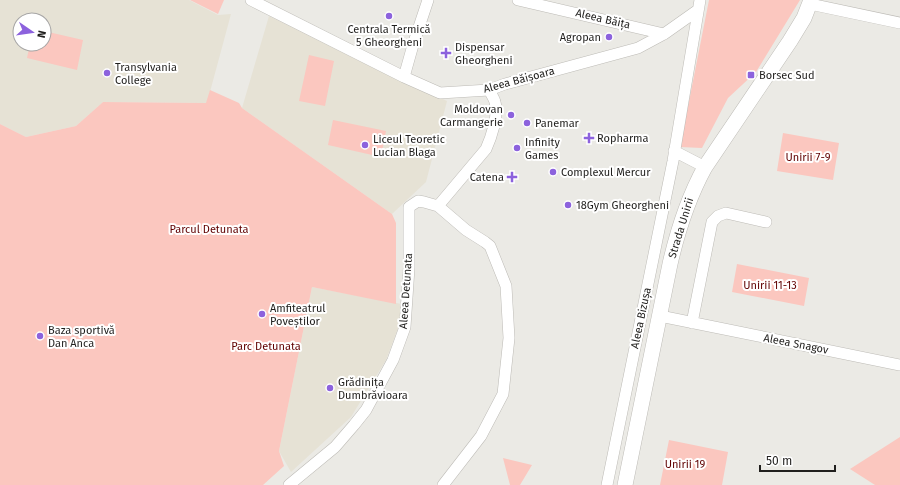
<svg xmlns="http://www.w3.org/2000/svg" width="900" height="485" font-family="'Fira Sans',sans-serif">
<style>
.built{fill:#e6e2d5;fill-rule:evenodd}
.green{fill:#fbc7bf}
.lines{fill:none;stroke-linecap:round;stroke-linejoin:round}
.minor-casing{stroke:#bdbbb6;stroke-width:12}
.secondary-casing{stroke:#bdbbb6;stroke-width:16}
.minor{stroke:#fff;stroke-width:11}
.secondary{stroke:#fff;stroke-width:15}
.poi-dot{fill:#8c62dd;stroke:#fff;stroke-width:1.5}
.labels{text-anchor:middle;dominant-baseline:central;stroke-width:4;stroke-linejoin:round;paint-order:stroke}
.street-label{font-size:11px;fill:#201f1d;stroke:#fff}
.poi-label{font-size:11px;fill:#201f1d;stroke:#fff;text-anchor:start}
.park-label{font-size:11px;fill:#600000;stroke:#fff}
</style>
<rect width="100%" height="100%" fill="#ebeae5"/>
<path class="built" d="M 0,0 L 189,0 L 218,15 L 231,14 L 207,103 L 103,102 L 76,126 L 26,137 L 0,124 ZM 20,20 L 44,20 L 44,44 L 20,44 Z
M 269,16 L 447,101 L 426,182 L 392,214 L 242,108 Z
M 312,287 L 407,305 L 386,360 L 351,417 L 291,472 L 279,451 Z"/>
<path class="green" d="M 190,0 L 224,0 L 218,14 Z
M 709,0 L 800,0 L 756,72 L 728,98 L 702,148 L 680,147 Z
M 44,31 L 83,40 L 77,70 L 27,58 L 30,44 L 44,44 Z
M 309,55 L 334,61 L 325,106 L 299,101 Z
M 210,90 L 239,103 L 242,108 L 392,214 L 396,223 L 396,304 L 312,287 L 279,451 L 284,466 L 263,485 L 0,485 L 0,124 L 26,137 L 76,126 L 103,102 L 206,103 Z
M 333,120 L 386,131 L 381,157 L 328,145 Z
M 783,133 L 839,143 L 833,180 L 777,171 Z
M 737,264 L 809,278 L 804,306 L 732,292 Z
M 900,437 L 900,485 L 875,485 L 850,469 Z
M 669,440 L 728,452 L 722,485 L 660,485 Z
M 503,458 L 532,465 L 520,485 L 510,485 Z"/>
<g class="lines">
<defs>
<path id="minor" d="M 251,0 L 404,77 L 440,93 L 489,90 L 505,84 L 638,48 L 664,34 L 698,10
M 518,0 L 664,34
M 810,4 L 900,23
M 404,77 L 413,45 L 428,0
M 674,151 L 705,167
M 438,206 L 486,149 C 491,138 499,115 495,102 C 494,98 491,94 489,90
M 660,316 L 900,365
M 692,323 L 712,222 L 718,216 L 726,213 L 766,222
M 289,485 L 335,447 L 354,425 L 366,410 L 393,360 L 405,327 L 409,268 L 409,207 L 418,201 L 424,202 L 438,206 L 466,230 L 485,242 L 490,246 L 506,286 L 509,338 L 503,394 L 481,436 L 443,485
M 607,485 L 673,161 L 700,0"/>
<path id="secondary" d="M 625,485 L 670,264 C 678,229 688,198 705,167 L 790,41 L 804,18 L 811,0"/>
</defs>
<use href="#minor" class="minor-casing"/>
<use href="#secondary" class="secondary-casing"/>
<use href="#minor" class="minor"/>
<use href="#secondary" class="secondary"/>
</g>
<g class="poi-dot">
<circle cx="389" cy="16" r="4"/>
<circle cx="609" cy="37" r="4"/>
<path d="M444 47h4v4h4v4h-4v4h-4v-4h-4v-4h4z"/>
<circle cx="107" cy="73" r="4"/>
<rect x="747" y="71" width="8" height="8" rx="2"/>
<circle cx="511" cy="115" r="4"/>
<circle cx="527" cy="123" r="4"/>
<path d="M587 132h4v4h4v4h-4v4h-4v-4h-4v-4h4z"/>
<circle cx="365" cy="145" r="4"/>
<circle cx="517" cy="148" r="4"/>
<circle cx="553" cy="172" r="4"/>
<path d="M510 171h4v4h4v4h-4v4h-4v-4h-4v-4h4z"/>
<circle cx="568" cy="205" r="4"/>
<circle cx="262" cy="314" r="4"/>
<circle cx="40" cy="336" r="4"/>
<circle cx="330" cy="388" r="4"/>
</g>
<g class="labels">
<g class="street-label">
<text transform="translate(603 19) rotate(13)">Aleea Băița</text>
<text transform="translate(519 80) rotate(-15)">Aleea Băișoara</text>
<text transform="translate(681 228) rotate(-73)">Strada Unirii</text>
<text transform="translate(406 291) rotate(-86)">Aleea Detunata</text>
<text transform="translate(641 318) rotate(-78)">Aleea Bizușa</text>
<text transform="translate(796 344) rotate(11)">Aleea Snagov</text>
</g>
<g class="poi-label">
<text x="389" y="29" text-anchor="middle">Centrala Termică<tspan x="389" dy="13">5 Gheorgheni</tspan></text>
<text x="601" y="37" text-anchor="end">Agropan</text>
<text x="455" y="47">Dispensar<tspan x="455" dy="13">Gheorgheni</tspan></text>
<text x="115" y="67">Transylvania<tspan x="115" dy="13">College</tspan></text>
<text x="759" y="75">Borsec Sud</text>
<text x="503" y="109" text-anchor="end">Moldovan<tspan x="503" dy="13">Carmangerie</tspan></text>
<text x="535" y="123">Panemar</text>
<text x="597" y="138">Ropharma</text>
<text x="373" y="139">Liceul Teoretic<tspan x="373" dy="13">Lucian Blaga</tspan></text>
<text x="525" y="142">Infinity<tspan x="525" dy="13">Games</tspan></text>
<text x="561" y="172">Complexul Mercur</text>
<text x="504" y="177" text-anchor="end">Catena</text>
<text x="576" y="205">18Gym Gheorgheni</text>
<text x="270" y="308">Amfiteatrul<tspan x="270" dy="13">Poveștilor</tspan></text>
<text x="48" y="330">Baza sportivă<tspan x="48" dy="13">Dan Anca</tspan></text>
<text x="338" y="382">Grădinița<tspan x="338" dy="13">Dumbrăvioara</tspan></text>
</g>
<g class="park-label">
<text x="808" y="157">Unirii 7-9</text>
<text x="209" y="229">Parcul Detunata</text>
<text x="770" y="285">Unirii 11-13</text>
<text x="266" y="346">Parc Detunata</text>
<text x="685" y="464">Unirii 19</text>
</g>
</g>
<g transform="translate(32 32) rotate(103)"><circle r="19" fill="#ffffff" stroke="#a6a5a5"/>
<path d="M0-3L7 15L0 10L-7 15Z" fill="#8c62dd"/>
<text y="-6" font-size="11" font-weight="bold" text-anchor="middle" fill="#201f1d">N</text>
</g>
<path d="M760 465v6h75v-6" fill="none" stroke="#201f1d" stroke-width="2"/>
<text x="766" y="465" font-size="12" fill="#201f1d" stroke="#ffffff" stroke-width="3" paint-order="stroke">50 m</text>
</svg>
